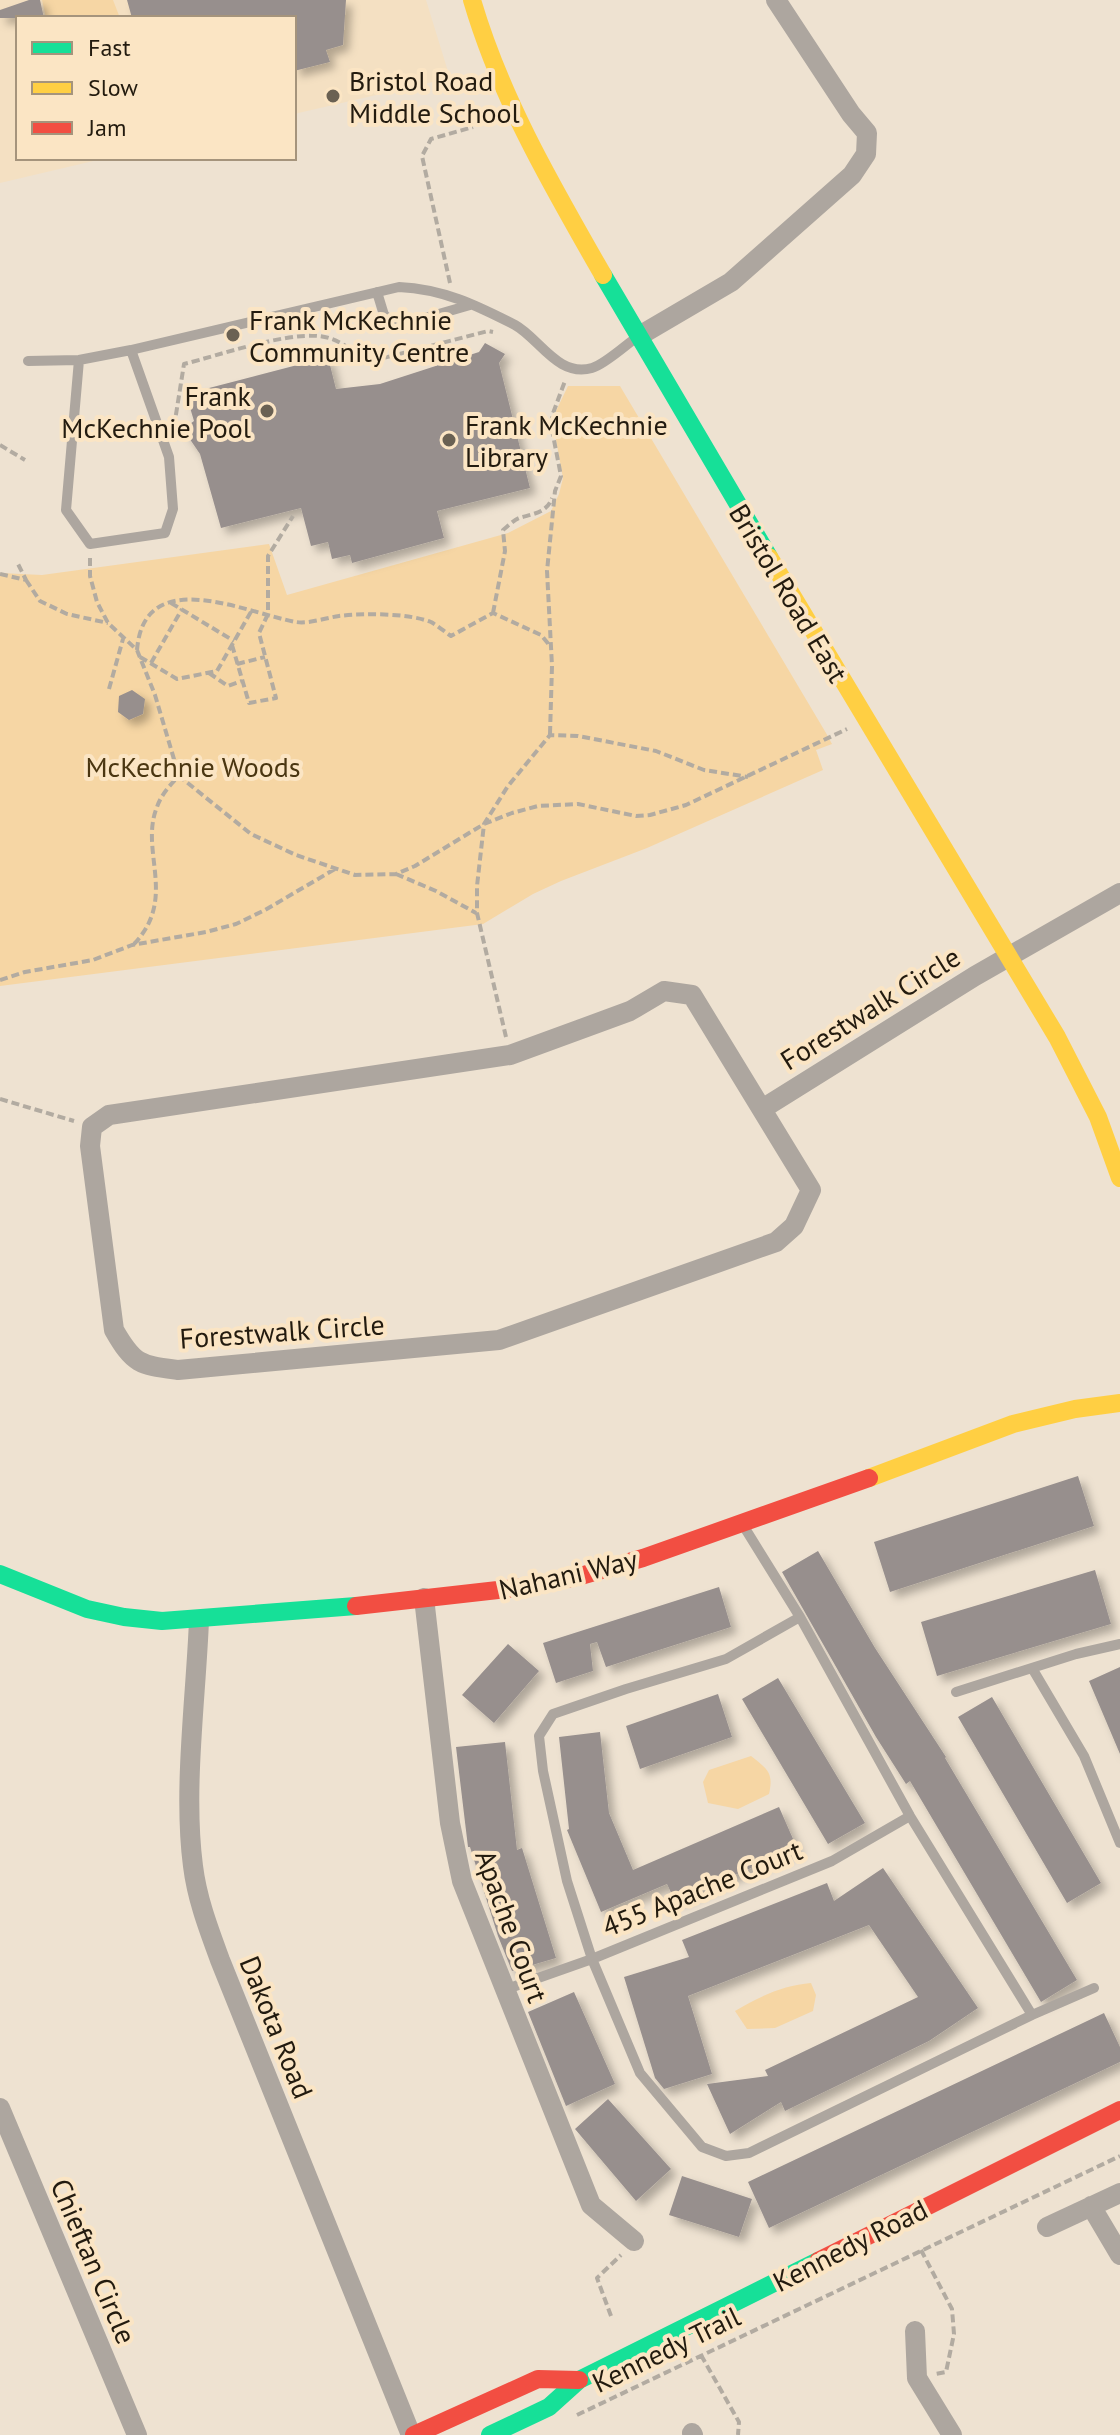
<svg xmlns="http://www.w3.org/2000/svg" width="1120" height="2435" font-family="'PT Sans',sans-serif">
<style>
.built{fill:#f4e0c2}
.green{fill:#f6d6a4}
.building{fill:#978f8d;filter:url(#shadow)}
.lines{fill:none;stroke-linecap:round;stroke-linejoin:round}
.path{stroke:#b2aba1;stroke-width:4;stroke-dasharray:8 4;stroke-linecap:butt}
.lane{stroke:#ada69f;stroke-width:10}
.street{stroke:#ada69f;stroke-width:20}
.fast{stroke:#16e098;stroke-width:18}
.slow{stroke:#ffcf43;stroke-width:18}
.jam{stroke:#f24e42;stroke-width:18}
.poi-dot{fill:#6a6153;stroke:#fbe5c4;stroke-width:3}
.labels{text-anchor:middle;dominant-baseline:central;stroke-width:8;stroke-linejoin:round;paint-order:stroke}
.poi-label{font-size:28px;fill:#231b0f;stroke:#fbe5c4;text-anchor:start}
.street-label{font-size:28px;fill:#231b0f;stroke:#fbe5c4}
.park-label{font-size:28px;fill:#4a3611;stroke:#fbe5c4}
</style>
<defs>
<filter id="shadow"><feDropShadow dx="6" dy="6" stdDeviation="4" flood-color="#0004"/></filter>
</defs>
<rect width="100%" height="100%" fill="#eee2d1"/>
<path class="built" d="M 0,0 L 426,0 L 450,78 L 294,114 L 294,18 L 18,18 L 18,158 L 106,158 L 0,183 Z"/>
<path class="green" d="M 42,0 L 113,0 L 120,18 L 46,18 Z
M 568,386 L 620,386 L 826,733 L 832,744 L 816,750 L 823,770 L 647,848 L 561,881 L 533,894 L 483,924 L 0,986 L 0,573 L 42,575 L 269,544 L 287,595 L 508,533 L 551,511 L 559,494 L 563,478 L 554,429 L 556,411 Z
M 751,1756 C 767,1769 774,1772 769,1794 L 738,1809 L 708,1803 L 703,1782 L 709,1770 Z
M 811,1983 L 816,1995 L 813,2011 L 775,2028 L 747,2029 L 735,2011 C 758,1997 784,1985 811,1983 Z"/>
<path class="building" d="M 29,0 L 40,0 L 44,18 L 0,18 L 0,10 Z
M 127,0 L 346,0 L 343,45 L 326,50 L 330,62 L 294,71 L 294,18 L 132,18 Z
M 485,343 L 505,354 L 499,363 L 530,488 L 437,511 L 444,538 L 352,563 L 350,555 L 332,559 L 328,542 L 311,546 L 301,508 L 221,528 L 200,454 L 183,429 L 194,421 L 186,394 L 328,357 L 336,389 L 380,384 L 479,352 Z
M 132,690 L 145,699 L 143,714 L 129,720 L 118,712 L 119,696 Z
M 1078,1476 L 1094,1526 L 890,1592 L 874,1542 Z
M 818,1551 L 875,1648 L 946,1757 L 945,1758 L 1077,1980 L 1041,2002 L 910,1781 L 906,1784 L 876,1737 L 782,1572 Z
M 1095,1570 L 1111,1624 L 937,1676 L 921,1622 Z
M 719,1587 L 731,1627 L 606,1667 L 597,1642 L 590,1644 L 593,1671 L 556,1683 L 543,1643 Z
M 508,1644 L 539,1671 L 494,1723 L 462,1695 Z
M 1120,1667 L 1120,1754 L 1089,1681 Z
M 778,1678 L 865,1823 L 828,1844 L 742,1699 Z
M 718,1694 L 732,1737 L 640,1769 L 626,1726 Z
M 992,1697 L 1101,1883 L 1067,1903 L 958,1717 Z
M 600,1732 L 609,1813 L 633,1870 L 779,1807 L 797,1848 L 675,1901 L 667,1884 L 601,1912 L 567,1830 L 569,1829 L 559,1737 Z
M 505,1742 L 517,1850 L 522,1848 L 556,1958 L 512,1971 L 498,1936 L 470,1847 L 468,1847 L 456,1747 Z
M 883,1868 L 978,2008 L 929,2041 L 785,2111 L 781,2102 L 730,2134 L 707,2084 L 768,2076 L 765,2070 L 918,1997 L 869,1925 L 688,1996 L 712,2074 L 664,2089 L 655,2078 L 624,1977 L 689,1957 L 682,1940 L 827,1883 L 834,1901 Z
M 574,1992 L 615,2084 L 566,2106 L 528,2012 Z
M 1104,2013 L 1120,2047 L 1120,2062 L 769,2228 L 748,2182 Z
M 608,2099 L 671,2169 L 636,2201 L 575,2129 Z
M 682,2176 L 752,2199 L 739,2237 L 669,2215 Z"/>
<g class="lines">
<path class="path" d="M 450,283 L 422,156 L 431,139 L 473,127
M 174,427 L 184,364 C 220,355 282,333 319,336 C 338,338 354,351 368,362 L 488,331 L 493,332
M 0,445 L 25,460
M 90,558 L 90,576 L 97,602 L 108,623 L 137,650 L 155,695 L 179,776 L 251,834 L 296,855 L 355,875 L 396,874 L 415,866 L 484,824 L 512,813 L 538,806 L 578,804 L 636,816 L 650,815 L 686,805 L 847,729
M 0,574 L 26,580 L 17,562
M 26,580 L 40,601 L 67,614 L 108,623
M 171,603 L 234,641
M 493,613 L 505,551 L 503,530 C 508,526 514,520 519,518 C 532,514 547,513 552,498
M 232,645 L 249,703 L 276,698 L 259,633 L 268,614 L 268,556 L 293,516
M 137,650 C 144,563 246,613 296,622 C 309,624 325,618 339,616 C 363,613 408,613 431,622 C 438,626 445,632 451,636 L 493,613 L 541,635 L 551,647
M 140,657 L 177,679 L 217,671 L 252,610
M 151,663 L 182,609
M 237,664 L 265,657
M 209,673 L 228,686 L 242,681
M 109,689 L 123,639
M 550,734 L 552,666 L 547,571 L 555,491 L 561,476 L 552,430 L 552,416 L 565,381
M 396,874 L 436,891 L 476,913
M 134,944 C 178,898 139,851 157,807 C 161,795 170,785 179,776
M 0,980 L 25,972 L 93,960 L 132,945 L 206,932 L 236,924 L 265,910 L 335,869
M 506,1037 L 477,913 L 477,886 L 484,824 L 508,786 L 550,735 L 578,736 L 656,751 L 704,770 L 748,777
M 0,1099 L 74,1121
M 921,2250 L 952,2309 L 954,2334 L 946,2372 L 935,2374
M 611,2316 L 597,2278 L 621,2255
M 701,2355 L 739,2422 L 738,2435
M 577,2415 L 1120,2156"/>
<path class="lane" d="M 377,292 L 384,315 L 393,322 L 418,320 L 470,305
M 79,360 L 66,510 L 90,544 L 165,533 L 173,509 L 169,457 L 131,350
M 28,361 L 79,360 L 131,350 L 399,287 C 443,289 476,305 515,325 C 539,338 558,378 592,368 C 604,365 626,345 637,337
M 743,1525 L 800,1617 L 910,1816 L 1032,2015
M 800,1617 L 726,1659 L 626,1689 L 553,1714 L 539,1736 L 543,1771 L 567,1881 L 592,1959 L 640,2073 L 702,2147 L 726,2156 L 749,2153 L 1032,2015 L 1094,1988
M 1032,1668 L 1084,1756 L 1120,1843
M 956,1692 L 1076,1654 L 1120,1644
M 504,1990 L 592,1959 L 832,1861 L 910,1816"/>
<path class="street" d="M 639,336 L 731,282 L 852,175 L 866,154 L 867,133 L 851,114 L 776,0
M 664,991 L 692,995 L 811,1190 L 794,1226 L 776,1242 L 499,1340 L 178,1370 C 140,1365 134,1365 114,1330 L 90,1146 L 92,1127 L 109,1115 L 510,1055 L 630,1011 Z
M 762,1109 L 975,976 L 1120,893
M 424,1598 L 450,1823 L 462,1881 L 591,2205 L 634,2241
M 199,1620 C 196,1697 183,1790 193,1866 C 197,1899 209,1930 220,1960 L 411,2435
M 0,2108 L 137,2435
M 1091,2206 L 1120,2255
M 1047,2227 L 1120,2193
M 915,2331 L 917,2378 L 952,2435
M 692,2433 L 693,2435"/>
<path class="fast" d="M 603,275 L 769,557
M 0,1574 L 87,1609 L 124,1617 L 162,1621 L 356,1606
M 490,2435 L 549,2407 L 579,2380 L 818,2261"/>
<path class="slow" d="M 472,0 C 501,99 552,186 603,275
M 769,557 L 1057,1037 L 1098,1117 L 1120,1178
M 869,1478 L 1013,1424 L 1075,1409 L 1120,1403"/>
<path class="jam" d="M 356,1606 L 524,1587 L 577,1577 L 643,1558 L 869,1478
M 818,2261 L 1120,2110
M 414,2435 L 538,2379 L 579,2380"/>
</g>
<g class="poi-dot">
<circle cx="333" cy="96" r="8"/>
<circle cx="233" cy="335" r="8"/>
<circle cx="267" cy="411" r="8"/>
<circle cx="449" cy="440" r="8"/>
</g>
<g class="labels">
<g class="poi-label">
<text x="349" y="80">Bristol Road<tspan x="349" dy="32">Middle School</tspan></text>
<text x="249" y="319">Frank McKechnie<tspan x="249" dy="32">Community Centre</tspan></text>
<text x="251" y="395" text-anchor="end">Frank<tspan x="251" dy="32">McKechnie Pool</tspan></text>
<text x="465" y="424">Frank McKechnie<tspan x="465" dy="32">Library</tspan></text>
</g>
<g class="street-label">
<text transform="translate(789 593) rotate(59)">Bristol Road East</text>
<text transform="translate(870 1008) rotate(-32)">Forestwalk Circle</text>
<text transform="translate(282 1331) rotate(-4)">Forestwalk Circle</text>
<text transform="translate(568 1574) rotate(-13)">Nahani Way</text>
<text transform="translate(702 1888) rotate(-22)">455 Apache Court</text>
<text transform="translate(512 1926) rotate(70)">Apache Court</text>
<text transform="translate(277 2027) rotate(68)">Dakota Road</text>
<text transform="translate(850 2245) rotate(-27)">Kennedy Road</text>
<text transform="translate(94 2261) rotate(67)">Chieftan Circle</text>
<text transform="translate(666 2349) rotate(-26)">Kennedy Trail</text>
</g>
<g class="park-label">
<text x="193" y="766">McKechnie Woods</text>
</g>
</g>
<rect x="16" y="16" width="280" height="144" fill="#fbe5c4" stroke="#a5947c" stroke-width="2"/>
<rect x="32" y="42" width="40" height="12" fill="#16e098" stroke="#a5947c" stroke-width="2"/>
<text x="88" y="56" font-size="24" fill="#231b0f">Fast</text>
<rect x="32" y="82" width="40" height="12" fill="#ffcf43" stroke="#a5947c" stroke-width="2"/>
<text x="88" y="96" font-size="24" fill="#231b0f">Slow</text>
<rect x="32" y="122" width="40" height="12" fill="#f24e42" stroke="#a5947c" stroke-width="2"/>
<text x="88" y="136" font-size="24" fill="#231b0f">Jam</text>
</svg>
